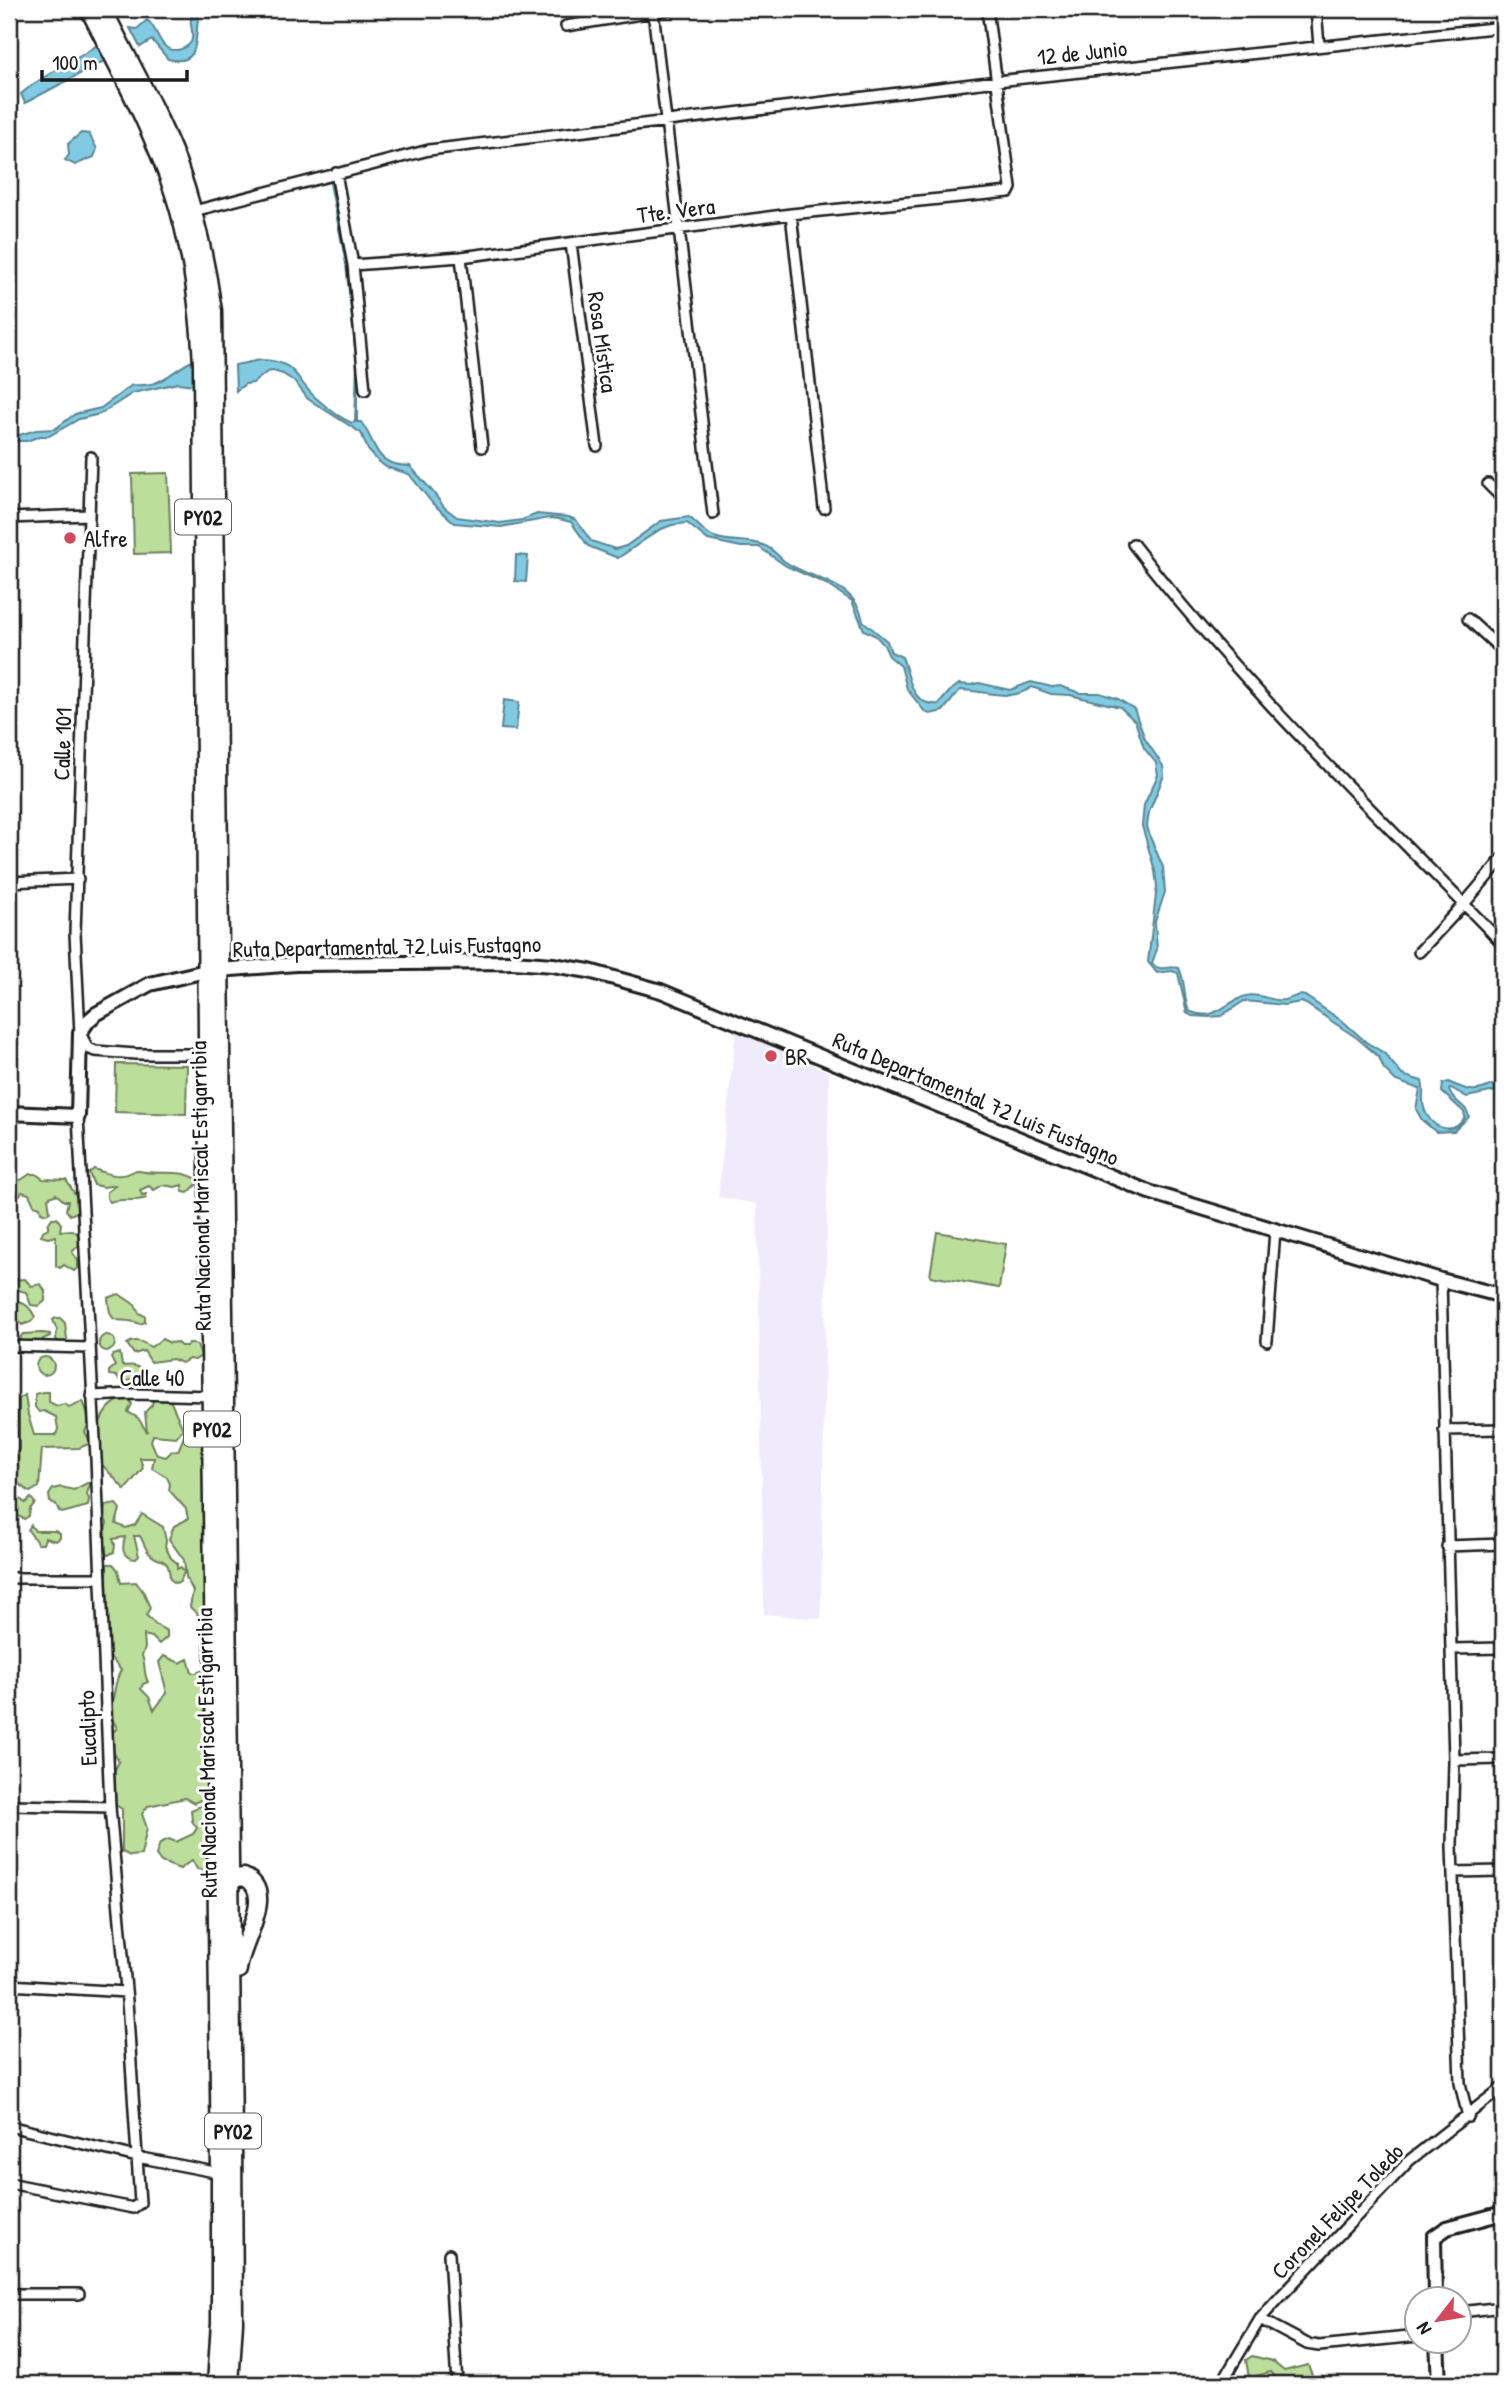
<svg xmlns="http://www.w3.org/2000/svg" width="1512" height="2393" font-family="'Patrick Hand',sans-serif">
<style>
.built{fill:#f0ebfa}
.green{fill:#bbdf9a;stroke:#6c7e5b;stroke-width:2}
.water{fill:#81cbe2;stroke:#598593;stroke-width:2}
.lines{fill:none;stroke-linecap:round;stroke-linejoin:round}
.street-casing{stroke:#1c1c1c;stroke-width:14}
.secondary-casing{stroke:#1c1c1c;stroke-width:18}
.highway-casing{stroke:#1c1c1c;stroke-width:21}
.street{stroke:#fff;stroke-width:9}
.secondary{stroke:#fff;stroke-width:12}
.highway{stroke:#fff;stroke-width:16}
.poi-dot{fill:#d1495b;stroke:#fff;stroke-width:2.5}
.labels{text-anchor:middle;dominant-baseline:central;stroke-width:6;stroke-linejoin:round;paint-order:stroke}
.shield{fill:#fff;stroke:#606060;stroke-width:2}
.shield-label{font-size:21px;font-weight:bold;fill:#1c1c1c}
.street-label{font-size:23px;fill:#1c1c1c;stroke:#fff}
.poi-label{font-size:23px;fill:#1c1c1c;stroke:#fff;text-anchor:start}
</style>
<rect width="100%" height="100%" fill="#fff"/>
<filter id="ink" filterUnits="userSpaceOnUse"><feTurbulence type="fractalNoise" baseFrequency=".0143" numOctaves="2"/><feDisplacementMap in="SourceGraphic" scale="14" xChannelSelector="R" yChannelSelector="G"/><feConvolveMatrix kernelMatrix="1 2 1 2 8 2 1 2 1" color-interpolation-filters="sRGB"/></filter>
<g filter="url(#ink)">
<path class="built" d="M 736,1030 L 829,1072 L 821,1619 L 764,1614 L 757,1204 L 718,1197 Z"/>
<path class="green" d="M 168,473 L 171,553 L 134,554 L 132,474 Z
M 116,1064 L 187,1065 L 186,1114 L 115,1112 Z
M 94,1169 C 110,1175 121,1179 136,1170 C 155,1177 180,1167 198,1180 L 197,1184 L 188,1193 L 183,1192 L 182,1185 L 175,1187 L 163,1185 L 154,1190 L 149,1186 L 140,1190 L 142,1195 L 146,1194 L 146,1198 C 134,1203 120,1197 110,1202 L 107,1198 L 107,1192 L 116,1185 L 104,1187 L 94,1185 L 89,1173 Z
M 30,1174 L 36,1174 L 43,1179 L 66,1180 L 78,1199 L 77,1212 L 70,1215 L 66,1210 L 68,1201 L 64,1201 L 56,1194 L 48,1198 L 50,1212 L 46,1214 L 41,1212 L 40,1207 L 34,1205 L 29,1194 L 22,1192 L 20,1195 L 16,1196 L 15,1189 L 9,1184 L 9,1180 L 21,1180 Z
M 52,1218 L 57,1218 L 61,1224 L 60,1231 L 72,1230 L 78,1234 L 79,1245 L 72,1252 L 78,1260 L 78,1268 L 74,1271 L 64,1265 L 60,1268 L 56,1266 L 56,1236 L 48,1238 L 41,1236 L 43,1231 L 48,1228 L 48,1224 Z
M 937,1232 L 1006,1244 L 999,1288 L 930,1276 Z
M 25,1279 L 31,1286 L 41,1284 L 45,1291 L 45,1301 L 39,1306 L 31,1305 L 26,1292 L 13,1289 L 11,1292 L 15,1300 C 24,1302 31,1308 35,1317 L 31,1322 L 22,1325 L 18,1319 L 9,1321 L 9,1280 Z
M 119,1294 L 135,1305 L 139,1313 L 145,1316 L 145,1322 L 140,1324 C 119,1315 110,1331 108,1298 Z
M 56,1318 L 60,1318 L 65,1323 L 67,1339 L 61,1344 L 56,1339 L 57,1330 L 53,1320 Z
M 42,1333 L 50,1334 L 50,1336 L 43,1339 L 39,1344 L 24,1343 L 20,1338 L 23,1334 Z
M99 1343a8 8 0 1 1 16 0a8 8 0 1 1-16 0Z
M 162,1339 L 170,1343 L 176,1342 L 181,1346 L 187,1346 L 189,1343 L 197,1345 L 201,1356 L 195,1360 L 189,1359 L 182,1363 L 173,1359 L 151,1362 L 144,1351 L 134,1354 L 127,1344 C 135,1338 143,1342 151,1347 Z
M 120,1353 L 122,1366 C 134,1365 135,1365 145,1371 L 145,1375 C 135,1379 129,1383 119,1380 L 116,1376 L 109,1375 L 109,1371 L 115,1366 L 111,1358 L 113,1355 Z
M36 1366a9 9 0 1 1 18 0a9 9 0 1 1-18 0Z
M 43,1392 L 49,1392 L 49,1402 L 57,1406 L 64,1404 L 69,1407 L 83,1401 L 90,1420 L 85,1432 L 91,1443 L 79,1448 L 42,1449 L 39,1487 L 30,1492 L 18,1483 L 11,1468 L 11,1461 L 19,1449 L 19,1399 L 25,1395 L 28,1415 L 34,1435 L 56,1435 L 58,1429 L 56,1417 L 44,1411 L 39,1412 L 35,1407 L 35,1394 Z
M 124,1398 L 128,1398 L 132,1404 L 128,1412 L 138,1418 L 147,1432 L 145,1412 L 152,1405 L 153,1400 L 170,1400 L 183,1429 L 176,1437 L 153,1435 L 151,1441 L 157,1455 L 166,1457 L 172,1451 L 178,1451 L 185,1434 L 202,1435 L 205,1453 L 209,1605 L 201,1618 L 190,1607 L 193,1591 L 186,1577 L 184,1560 L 169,1539 L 174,1526 L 188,1519 L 186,1509 L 169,1490 L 170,1484 L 167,1477 L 152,1468 L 154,1458 L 140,1458 L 143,1468 L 125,1490 L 96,1458 C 97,1432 97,1409 124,1398 Z
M 87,1483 L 90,1483 L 87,1494 L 89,1499 L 88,1506 L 62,1513 L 59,1511 L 56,1504 L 50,1502 L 49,1495 L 53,1489 L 61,1487 L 74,1490 Z
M 18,1497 L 25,1503 L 31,1498 L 35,1503 L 30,1509 L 29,1516 L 24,1519 L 17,1515 Z
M 116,1504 L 120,1509 L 116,1524 L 126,1528 L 135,1525 L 142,1514 L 163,1527 L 166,1541 L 165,1546 L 171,1558 L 177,1563 L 177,1569 L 181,1567 L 184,1572 L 180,1582 L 175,1583 L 170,1579 C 169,1554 160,1565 149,1553 C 145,1548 143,1541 140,1536 L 134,1536 L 139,1556 L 136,1559 C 121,1558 122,1548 125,1537 L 113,1539 L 115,1545 L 114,1552 L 108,1555 L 104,1552 L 103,1537 L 107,1523 L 104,1515 L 105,1506 Z
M 31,1525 L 35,1531 L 55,1531 L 60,1534 L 60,1538 L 56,1541 L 45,1538 L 43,1544 L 38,1544 L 28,1530 Z
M 107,1564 L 113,1564 L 118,1570 L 121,1583 L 136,1582 L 144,1593 L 150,1608 L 146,1615 L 156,1625 L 167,1631 L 167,1637 L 159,1644 L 152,1637 L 144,1635 L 145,1648 L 142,1656 C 146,1665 143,1673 148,1682 L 143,1684 L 141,1689 L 149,1697 L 154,1710 L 167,1693 L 159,1662 L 164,1656 L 180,1663 L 188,1659 L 192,1673 L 196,1673 L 209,1668 L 211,1782 L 205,1798 L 194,1803 L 185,1798 L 148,1806 L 142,1814 L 147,1828 L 141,1855 L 130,1856 L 122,1852 L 122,1809 L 114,1804 L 113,1773 L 119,1762 L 111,1748 L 111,1734 L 117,1728 L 111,1717 L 109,1708 C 116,1697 113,1684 121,1670 L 110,1657 L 108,1647 Z
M 204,1805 L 210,1811 L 214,1848 L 207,1854 L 206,1870 L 197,1869 L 192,1860 L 180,1869 L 161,1862 L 156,1855 L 160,1843 L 169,1839 L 176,1842 L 193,1834 L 197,1828 L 192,1821 L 191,1810 Z
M 1252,2356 L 1272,2361 L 1284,2371 L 1308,2365 L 1313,2377 L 1305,2384 L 1281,2384 L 1271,2372 L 1249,2378 L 1246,2360 Z"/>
<path class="water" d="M 194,9 L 201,9 C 191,29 207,68 168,59 L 152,40 L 140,47 L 130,28 L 137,29 L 147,20 C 159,29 159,52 177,50 C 183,49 188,47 191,42 C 196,32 186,24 194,9 Z
M 97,45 L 104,61 L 25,103 L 21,94 C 43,74 73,63 97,45 Z
M 81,133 L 89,134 L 97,149 L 94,157 L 75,165 L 65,160 L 69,155 L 68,144 Z
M 329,178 L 347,264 L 356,357 L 346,264 Z
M 260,360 C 299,361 293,378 316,398 C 326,407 340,418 352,423 L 355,422 L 357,363 L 357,422 L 361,422 C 379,446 372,465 410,466 L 432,491 L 445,508 L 457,517 L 500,523 L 522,520 L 537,514 L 569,517 L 576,520 L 591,541 L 615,549 L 626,546 L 661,521 L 689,517 C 697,523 705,534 714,537 C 729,543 747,539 763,545 C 772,548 777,555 784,561 C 812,581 856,581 863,621 L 887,641 L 891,652 L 902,657 C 910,676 910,707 939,704 L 950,691 L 959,684 L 971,685 L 979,683 L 1010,690 L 1031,682 L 1052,687 L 1060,686 L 1080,693 L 1100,693 L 1118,699 L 1134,709 L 1145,739 L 1163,766 L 1164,775 L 1149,812 L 1147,826 L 1150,837 L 1163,867 L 1165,892 L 1155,922 L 1157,949 L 1152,963 C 1160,973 1169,965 1179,968 C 1186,982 1183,997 1189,1011 C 1216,1023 1224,1002 1246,996 C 1258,992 1271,1002 1284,1000 C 1293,999 1296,993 1305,996 L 1345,1023 L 1366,1042 L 1384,1053 L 1402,1075 L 1422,1081 C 1425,1090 1421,1099 1424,1108 C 1431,1129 1453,1137 1465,1117 L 1464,1112 L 1442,1092 L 1443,1084 L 1448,1082 C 1466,1089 1473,1095 1492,1085 L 1503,1089 L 1503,1094 L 1495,1091 L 1467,1097 L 1451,1088 L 1449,1090 C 1452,1102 1467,1104 1469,1117 L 1454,1131 L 1436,1132 L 1422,1120 L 1416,1109 L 1420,1089 L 1396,1081 L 1384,1069 L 1379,1057 L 1357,1038 L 1306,1004 L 1301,1002 L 1284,1005 L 1244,1001 L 1221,1016 L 1209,1017 L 1192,1016 L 1187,1013 L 1178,973 L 1172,971 L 1157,973 L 1148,962 L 1157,886 L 1155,871 L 1142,826 L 1144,805 L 1158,775 L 1156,763 L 1144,748 L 1135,721 L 1120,707 L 1070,695 L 1051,694 L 1032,687 C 1010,703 985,690 960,690 L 943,711 L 930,714 L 925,712 L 907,689 L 901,666 L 889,656 L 884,645 L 876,636 L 864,630 L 852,601 L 826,584 L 786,566 L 759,547 L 741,547 L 708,540 L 687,523 L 672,525 L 659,530 L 618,558 L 588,546 L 571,522 L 559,519 L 550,518 L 501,527 L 455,523 L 433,504 L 409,474 L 386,467 L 377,460 L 368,450 L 361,433 L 308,399 L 295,382 L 283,374 L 273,371 L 267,372 L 253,383 L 245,384 L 236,391 L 235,365 Z
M 190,362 L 193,362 L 195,385 L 178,383 L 133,393 L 100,414 L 79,419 L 49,436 L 40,436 L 27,441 L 9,441 L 9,438 L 36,430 L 55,429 L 75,414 L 101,408 L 132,385 C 162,387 166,375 190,362 Z
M 516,555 L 528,556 L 526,582 L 515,581 Z
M 504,700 L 519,702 L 516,730 L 501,729 Z"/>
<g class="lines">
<defs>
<path id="street" d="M 1316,9 L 1319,46
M 653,11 L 713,514
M 566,26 L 672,9
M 336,173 L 353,265 L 365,390
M 194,211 L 429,150 L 997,81 L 1503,27
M 791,214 L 824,508
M 571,243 L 597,446
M 461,257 L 482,447
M 353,265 L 461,257 L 791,214 L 1009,192 L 1011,188 L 987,9
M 91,457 L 75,933 L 80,1033 L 88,1048 L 95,1051 L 136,1054 L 208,1054
M 1488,484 L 1503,499
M 9,518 L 89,515
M 1133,544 C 1244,688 1377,814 1503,944
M 1468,619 L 1503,651
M 9,882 L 78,879
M 1419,952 L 1464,904 L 1503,858
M 1441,1280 L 1454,1760 L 1452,1846 L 1460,2083 L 1468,2117
M 1267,1341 L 1275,1230
M 9,1346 L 89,1348
M 92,1396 L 135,1394 L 211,1396
M 1444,1430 L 1503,1429
M 1447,1546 L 1503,1544
M 9,1578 L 101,1578
M 1451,1649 L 1503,1648
M 1454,1760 L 1503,1759
M 9,1805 L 110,1807
M 1453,1872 L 1503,1871
M 9,1985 L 126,1992
M 9,2126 L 137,2157 L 220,2173
M 9,2183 L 133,2208 L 140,2203 L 127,2001 L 110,1807 L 96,1458 L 78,1116
M 449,2254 L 457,2384
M 9,2294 L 79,2294
M 1460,2312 L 1503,2307
M 1260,2319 L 1307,2344 L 1319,2346 L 1418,2336
M 1221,2384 L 1260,2319 L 1281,2296 L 1410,2160 L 1503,2087"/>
<path id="secondary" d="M 9,1113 L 78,1116 L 80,1033 L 88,1021 L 96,1014 L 150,984 L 206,971 L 296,964 L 513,962 L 553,965 L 589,971 L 661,991 L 1149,1192 L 1441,1280 L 1503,1296
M 1435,2298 L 1434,2237 L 1447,2228 L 1503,2213
M 1437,2340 L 1439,2384"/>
<path id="highway" d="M 89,9 C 119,69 153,130 174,194 C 192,250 199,306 202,364 L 208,1171 L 220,2173 L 220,2322 L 216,2384
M 103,9 C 128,60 158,111 178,164 C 195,212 206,260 213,311 L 233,2135 L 234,2322 L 230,2384
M 222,1884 L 230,1879 L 244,1877 C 278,1892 240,1943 238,1970"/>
</defs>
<use href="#street" class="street-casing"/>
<use href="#secondary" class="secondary-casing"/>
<use href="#highway" class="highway-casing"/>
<use href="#street" class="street"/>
<use href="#secondary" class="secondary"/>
<use href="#highway" class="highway"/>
</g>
</g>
<g class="poi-dot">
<circle cx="70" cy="538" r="7"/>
<circle cx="771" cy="1056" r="7"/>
</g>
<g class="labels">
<g class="shield">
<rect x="175" y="499.5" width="56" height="35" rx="5"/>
<rect x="184" y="1411.5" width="56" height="35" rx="5"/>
<rect x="205" y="2113.5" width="56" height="35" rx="5"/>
</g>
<g class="shield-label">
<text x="203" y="517">PY02</text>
<text x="212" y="1429">PY02</text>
<text x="233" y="2131">PY02</text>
</g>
<g class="street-label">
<text transform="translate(1082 52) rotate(-6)">12 de Junio</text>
<text transform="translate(676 210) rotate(-7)">Tte. Vera</text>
<text transform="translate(603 342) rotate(82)">Rosa Mística</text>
<text transform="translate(62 744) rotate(-88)">Calle 101</text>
<text transform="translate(387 946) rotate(-1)">Ruta Departamental 72 Luis Fustagno</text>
<text transform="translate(976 1098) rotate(23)">Ruta Departamental 72 Luis Fustagno</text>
<text transform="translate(200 1186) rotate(-91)">Ruta Nacional Mariscal Estigarribia</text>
<text x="152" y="1377">Calle 40</text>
<text transform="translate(87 1728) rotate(-92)">Eucalipto</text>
<text transform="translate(206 1753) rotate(-91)">Ruta Nacional Mariscal Estigarribia</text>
<text transform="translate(1337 2211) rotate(-46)">Coronel Felipe Toledo</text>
</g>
<g class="poi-label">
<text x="84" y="538">Alfre</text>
<text x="785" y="1056">BR</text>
</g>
</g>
<rect width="1512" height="2393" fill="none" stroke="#fff" stroke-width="35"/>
<rect x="18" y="18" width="1477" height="2358" fill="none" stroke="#1c1c1c" stroke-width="2.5" filter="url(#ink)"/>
<g transform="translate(1438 2320) rotate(239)"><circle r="33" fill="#ffffff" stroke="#a4a4a4" stroke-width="2"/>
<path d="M0-5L12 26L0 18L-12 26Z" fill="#d1495b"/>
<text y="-10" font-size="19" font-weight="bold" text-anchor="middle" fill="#1c1c1c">N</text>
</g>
<path d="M42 70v10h145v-10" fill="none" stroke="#1c1c1c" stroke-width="3.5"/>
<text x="52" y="70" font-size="21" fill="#1c1c1c" stroke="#ffffff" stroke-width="5" paint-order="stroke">100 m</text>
</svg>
